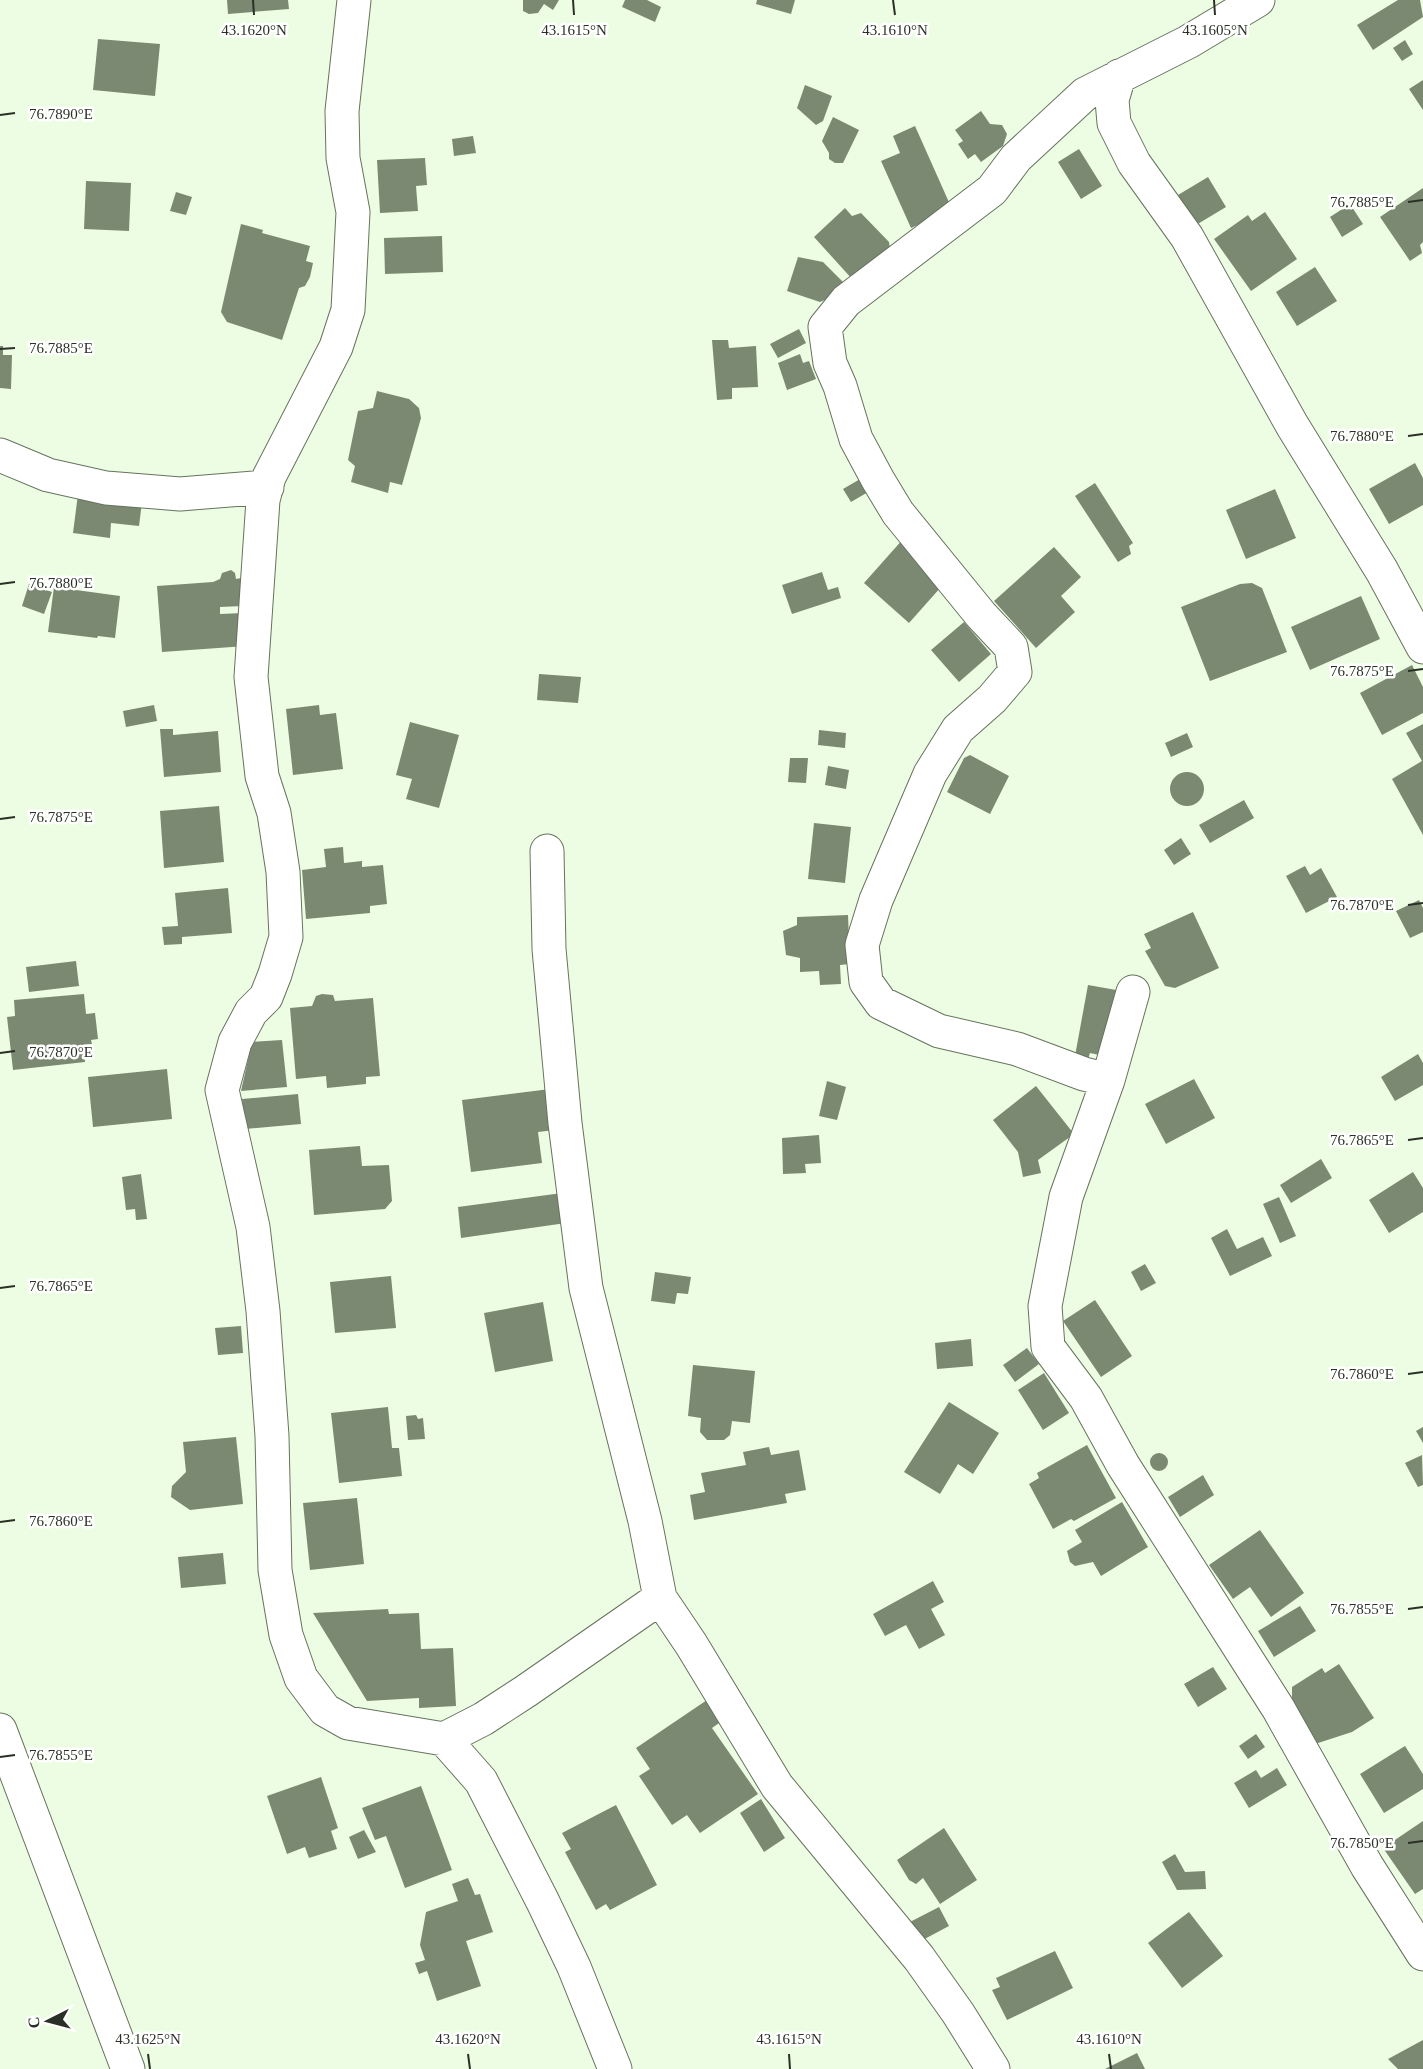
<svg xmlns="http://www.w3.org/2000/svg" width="1423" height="2069" font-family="'Times New Roman',serif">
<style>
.building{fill:#7b8972}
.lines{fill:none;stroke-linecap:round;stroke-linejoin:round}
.minor-casing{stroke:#66735d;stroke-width:35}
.minor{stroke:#fff;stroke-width:33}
.ticks{fill:none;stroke:#2a3026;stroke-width:2}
.ticks-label{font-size:15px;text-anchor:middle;fill:#2a3026;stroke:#fff;stroke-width:5;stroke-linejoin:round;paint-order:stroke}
</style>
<rect width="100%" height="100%" fill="#edfde3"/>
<path class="building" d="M 227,0 L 288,0 L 289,9 L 228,14 Z
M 523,0 L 559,0 L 553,10 L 544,4 L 538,13 L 529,14 L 523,11 Z
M 625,0 L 647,0 L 661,7 L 655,22 L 622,7 Z
M 757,0 L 795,0 L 791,14 L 756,4 Z
M 1398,0 L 1420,0 L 1423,17 L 1373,50 L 1357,25 Z
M 98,39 L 160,44 L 155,96 L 93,90 Z
M 1405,40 L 1413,54 L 1402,61 L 1393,48 Z
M 1423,80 L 1423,110 L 1409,89 Z
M 805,85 L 832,96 L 823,121 L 816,125 L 797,108 Z
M 981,111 L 990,124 L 1002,125 L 1007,134 L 1003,146 L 981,162 L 975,154 L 968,159 L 958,144 L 963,141 L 955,130 Z
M 833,117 L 859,130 L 843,163 L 835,163 L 829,159 L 829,153 L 822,141 Z
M 915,126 L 952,209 L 911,228 L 881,161 L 900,153 L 893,136 Z
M 473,136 L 476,153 L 454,156 L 452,139 Z
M 1079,149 L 1102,186 L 1081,199 L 1058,162 Z
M 425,158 L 427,185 L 416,186 L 418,211 L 380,213 L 377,160 Z
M 1208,177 L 1226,207 L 1196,225 L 1178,195 Z
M 86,181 L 131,183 L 129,231 L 84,229 Z
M 1423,188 L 1423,242 L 1420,245 L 1422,253 L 1410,261 L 1380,217 Z
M 176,192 L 192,197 L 186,215 L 170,211 Z
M 1350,204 L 1363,224 L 1342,237 L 1330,217 Z
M 845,208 L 852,216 L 861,213 L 889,242 L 890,248 L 853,280 L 814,237 Z
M 1265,212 L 1297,259 L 1251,291 L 1214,239 L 1248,215 L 1252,221 Z
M 241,224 L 263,230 L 262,233 L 310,246 L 306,261 L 313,263 L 310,277 L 305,286 L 299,288 L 282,340 L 227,322 L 221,312 Z
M 442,236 L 443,272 L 385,274 L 384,238 Z
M 798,257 L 823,262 L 844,283 L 827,299 L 820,302 L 787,291 Z
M 1315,267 L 1337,301 L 1297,326 L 1276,292 Z
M 799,329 L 806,343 L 778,358 L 770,344 Z
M 712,340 L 728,340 L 729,348 L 756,346 L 758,387 L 732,388 L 732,399 L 717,400 Z
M 0,346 L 3,346 L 3,355 L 12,355 L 11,389 L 0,388 Z
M 800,354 L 803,363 L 809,361 L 816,379 L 787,390 L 778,363 Z
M 377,391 L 409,399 L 419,408 L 421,418 L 402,485 L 390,482 L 388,493 L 351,482 L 355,466 L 348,460 L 358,411 L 373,408 Z
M 1415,463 L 1423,478 L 1423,505 L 1389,524 L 1369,489 Z
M 867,475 L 875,488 L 851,502 L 843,489 Z
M 1095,483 L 1133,543 L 1129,546 L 1131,554 L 1118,562 L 1075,496 Z
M 1275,489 L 1296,538 L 1246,559 L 1226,510 Z
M 78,494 L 142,502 L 139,526 L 111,523 L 110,538 L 73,533 Z
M 904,538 L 949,578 L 909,623 L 864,583 Z
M 1054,547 L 1081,577 L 1061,596 L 1075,612 L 1036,648 L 994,601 Z
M 231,570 L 235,573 L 236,579 L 241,578 L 243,606 L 220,607 L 220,614 L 243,613 L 246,646 L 162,652 L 157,586 L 213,582 L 220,579 L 222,573 Z
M 822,572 L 828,590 L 838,587 L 841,598 L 792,614 L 782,585 Z
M 1252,583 L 1262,588 L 1287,652 L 1210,681 L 1181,607 L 1240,584 Z
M 29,584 L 52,592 L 44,614 L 22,606 Z
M 54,587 L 120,596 L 115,638 L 98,636 L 97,638 L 48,632 Z
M 1361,596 L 1380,639 L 1310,670 L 1291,627 Z
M 964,622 L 991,654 L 959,682 L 931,650 Z
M 1412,665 L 1423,687 L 1423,713 L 1382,735 L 1360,693 Z
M 539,674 L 581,677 L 578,703 L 537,700 Z
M 154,705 L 157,721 L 126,727 L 123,711 Z
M 319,705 L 320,715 L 336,713 L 343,769 L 293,775 L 286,709 Z
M 410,722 L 459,735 L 439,808 L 406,799 L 412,779 L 396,775 Z
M 1423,724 L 1423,835 L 1392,779 L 1422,761 L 1406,733 Z
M 160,729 L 173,729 L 173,735 L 218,731 L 221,772 L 164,777 Z
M 819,730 L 846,733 L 845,748 L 818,745 Z
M 1187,733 L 1193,747 L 1171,757 L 1165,743 Z
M 970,755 L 1009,776 L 990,814 L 947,792 L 964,758 Z
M 790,758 L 808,758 L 806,783 L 788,782 Z
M 828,766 L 849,770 L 846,789 L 825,785 Z
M1170 789a17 17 0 1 1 34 0a17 17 0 1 1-34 0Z
M 1244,800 L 1254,818 L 1210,843 L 1199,825 Z
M 219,806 L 224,862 L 164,868 L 160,811 Z
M 814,823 L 851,827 L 845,883 L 808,879 Z
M 1181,838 L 1191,854 L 1174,865 L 1164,850 Z
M 343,847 L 344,863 L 362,861 L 362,867 L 383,865 L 387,904 L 370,906 L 370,913 L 306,919 L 302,870 L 326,867 L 324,849 Z
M 1305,866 L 1310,875 L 1321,868 L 1337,897 L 1306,913 L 1286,876 Z
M 228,888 L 232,933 L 182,937 L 182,944 L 164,945 L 162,927 L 178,926 L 175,893 Z
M 1419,900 L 1423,908 L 1423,932 L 1410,938 L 1396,911 Z
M 1193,912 L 1219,968 L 1175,988 L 1165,986 L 1145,951 L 1151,948 L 1144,934 Z
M 848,915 L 850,964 L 840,965 L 841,984 L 820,985 L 819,971 L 800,972 L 800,958 L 786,955 L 783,931 L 797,925 L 797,917 Z
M 76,961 L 79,986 L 29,992 L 26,967 Z
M 1088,985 L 1122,991 L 1109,1057 L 1090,1053 L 1088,1059 L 1075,1056 Z
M 84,994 L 86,1014 L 95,1013 L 98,1039 L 91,1040 L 92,1044 L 84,1045 L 85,1062 L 13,1070 L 7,1017 L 15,1016 L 14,1000 Z
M 322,994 L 333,995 L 335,1001 L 373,998 L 380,1076 L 366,1077 L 366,1084 L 327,1088 L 326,1076 L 296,1079 L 290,1008 L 312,1006 L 316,996 Z
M 282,1040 L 287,1087 L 241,1091 L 252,1042 Z
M 1418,1054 L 1423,1063 L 1423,1085 L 1395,1101 L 1381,1077 Z
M 167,1069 L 172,1119 L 93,1127 L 88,1077 Z
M 1194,1079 L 1215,1118 L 1166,1144 L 1145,1104 Z
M 827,1081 L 846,1087 L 837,1120 L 819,1116 Z
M 1036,1086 L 1074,1134 L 1038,1160 L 1041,1173 L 1023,1177 L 1018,1152 L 993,1120 Z
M 550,1089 L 555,1130 L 538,1132 L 542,1163 L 471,1172 L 462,1100 Z
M 298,1094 L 301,1124 L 245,1129 L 242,1099 Z
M 819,1135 L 821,1163 L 805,1164 L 806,1173 L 783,1174 L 782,1138 Z
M 360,1146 L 362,1166 L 389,1165 L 392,1201 L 385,1209 L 314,1215 L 309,1150 Z
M 1321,1159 L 1332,1178 L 1291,1203 L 1280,1185 Z
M 1413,1172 L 1423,1188 L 1423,1212 L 1389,1233 L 1369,1200 Z
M 141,1174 L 147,1219 L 136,1220 L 135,1209 L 126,1210 L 122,1177 Z
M 562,1193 L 566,1223 L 461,1238 L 458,1207 Z
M 1279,1197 L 1296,1236 L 1280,1243 L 1263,1204 Z
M 1227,1229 L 1237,1249 L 1263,1237 L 1272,1256 L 1230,1276 L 1211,1238 Z
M 1145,1264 L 1156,1283 L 1141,1291 L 1131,1272 Z
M 655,1272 L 691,1277 L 688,1294 L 677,1293 L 675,1304 L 651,1301 Z
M 391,1276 L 396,1328 L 335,1333 L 330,1282 Z
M 1095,1300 L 1132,1356 L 1101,1377 L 1063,1321 Z
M 543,1302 L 553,1361 L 495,1372 L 484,1313 Z
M 241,1326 L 243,1353 L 218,1355 L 215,1328 Z
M 971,1339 L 973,1366 L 937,1369 L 935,1343 Z
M 1027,1348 L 1039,1364 L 1015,1382 L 1003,1365 Z
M 693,1365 L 755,1371 L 750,1423 L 732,1421 L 730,1435 L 724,1440 L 707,1440 L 700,1432 L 701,1418 L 688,1416 Z
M 1044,1373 L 1069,1413 L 1043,1430 L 1018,1390 Z
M 949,1402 L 999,1433 L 973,1474 L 958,1464 L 940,1494 L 904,1472 Z
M 388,1407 L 392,1448 L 399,1448 L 402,1476 L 339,1483 L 331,1413 Z
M 416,1415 L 418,1419 L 423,1418 L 425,1439 L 408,1440 L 406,1416 Z
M 1423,1427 L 1423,1443 L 1416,1431 Z
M 236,1437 L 243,1504 L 190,1510 L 171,1497 L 172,1486 L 186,1472 L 183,1442 Z
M 1087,1445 L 1116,1498 L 1074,1521 L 1071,1519 L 1053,1529 L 1029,1484 L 1039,1478 L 1037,1473 Z
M 769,1447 L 771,1455 L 799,1450 L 806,1490 L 785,1494 L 787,1503 L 694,1520 L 690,1495 L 705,1492 L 701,1473 L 746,1465 L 743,1452 Z
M1150 1462a9 9 0 1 1 18 0a9 9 0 1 1-18 0Z
M 1422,1455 L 1423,1485 L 1418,1487 L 1405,1463 Z
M 1203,1475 L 1214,1495 L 1180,1517 L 1168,1497 Z
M 357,1498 L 364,1564 L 310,1570 L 303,1503 Z
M 1122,1502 L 1148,1547 L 1101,1576 L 1093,1562 L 1075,1566 L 1070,1562 L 1067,1551 L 1082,1542 L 1075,1530 Z
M 1260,1530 L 1304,1593 L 1271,1617 L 1250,1587 L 1233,1599 L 1209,1565 Z
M 223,1553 L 226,1584 L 181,1588 L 178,1557 Z
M 933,1581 L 944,1602 L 931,1609 L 945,1635 L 919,1649 L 906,1625 L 885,1636 L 873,1614 Z
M 1300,1606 L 1316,1631 L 1274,1657 L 1258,1631 Z
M 388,1609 L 389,1614 L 419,1613 L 421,1649 L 453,1648 L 456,1706 L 419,1708 L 419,1698 L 367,1701 L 313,1613 Z
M 1339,1664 L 1374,1718 L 1352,1732 L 1315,1744 L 1292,1698 L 1292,1687 L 1322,1668 L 1325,1673 Z
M 1213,1667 L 1227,1689 L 1198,1707 L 1184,1684 Z
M 707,1700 L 722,1721 L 712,1728 L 758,1794 L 700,1833 L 687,1815 L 672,1825 L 639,1776 L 650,1769 L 636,1748 Z
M 1256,1734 L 1265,1747 L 1248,1759 L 1239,1746 Z
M 1405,1746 L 1423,1774 L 1423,1789 L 1384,1813 L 1360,1774 Z
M 1277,1768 L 1287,1785 L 1249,1808 L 1234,1783 L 1256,1770 L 1261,1778 Z
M 321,1777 L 338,1828 L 331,1831 L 337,1849 L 309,1858 L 305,1847 L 287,1854 L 267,1796 Z
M 421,1786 L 452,1870 L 405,1888 L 386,1836 L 375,1840 L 362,1808 Z
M 761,1799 L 785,1838 L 764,1852 L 740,1813 Z
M 616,1805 L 657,1885 L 610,1910 L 606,1904 L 596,1910 L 565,1852 L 571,1849 L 562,1833 Z
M 1423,1821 L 1423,1889 L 1415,1894 L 1383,1848 Z
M 944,1828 L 977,1880 L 940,1904 L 923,1878 L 916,1884 L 909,1880 L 897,1860 Z
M 364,1830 L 376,1852 L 358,1859 L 349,1837 Z
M 1175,1854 L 1185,1872 L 1205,1871 L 1206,1889 L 1177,1890 L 1162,1862 Z
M 468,1878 L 475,1895 L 480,1894 L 493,1932 L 466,1941 L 481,1986 L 437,2001 L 427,1971 L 419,1974 L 415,1963 L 425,1960 L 420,1945 L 426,1912 L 458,1901 L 452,1884 Z
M 939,1907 L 949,1926 L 919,1942 L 908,1923 Z
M 1189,1912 L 1223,1956 L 1182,1988 L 1148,1943 Z
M 1055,1951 L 1073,1988 L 1007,2020 L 992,1990 L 1000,1987 L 996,1978 Z
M 1423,2040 L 1423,2069 L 1398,2069 L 1388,2059 Z
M 1137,2053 L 1145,2069 L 1105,2069 Z"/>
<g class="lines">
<defs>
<path id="minor" d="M 354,0 L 342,111 L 343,158 L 353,212 L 348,310 L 336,347 L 269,477 L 263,500 L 251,677 L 262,776 L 274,813 L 283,872 L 286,937 L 275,974 L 266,997 L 251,1012 L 235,1042 L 222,1090 L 253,1227 L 263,1311 L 272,1436 L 275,1570 L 286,1635 L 301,1678 L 325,1710 L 348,1723 L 444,1739 L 483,1719 L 526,1691 L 660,1598 L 691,1644 L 777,1786 L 919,1958 L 958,2013 L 993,2069
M 1119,76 L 1112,100 L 1114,123 L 1134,163 L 1187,237 L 1292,425 L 1382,571 L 1423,647
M 0,455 L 48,475 L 106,488 L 180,494 L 267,487
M 547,851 L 549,949 L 565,1123 L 586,1288 L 645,1521 L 660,1598
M 1133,992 L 1108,1080 L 1066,1197 L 1045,1306 L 1048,1347 L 1086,1398 L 1123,1465 L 1278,1708 L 1367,1866 L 1423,1954
M 1108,1080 L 1084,1074 L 1017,1049 L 939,1031 L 881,1003 L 866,982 L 862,945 L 876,900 L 930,774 L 958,729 L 992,699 L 1015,672 L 1011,647 L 981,615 L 898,513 L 878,480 L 856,439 L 840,386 L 830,363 L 825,327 L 846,301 L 992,190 L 1016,158 L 1085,94 L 1188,42 L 1258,0
M 0,1730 L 128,2069
M 444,1739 L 481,1781 L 543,1902 L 574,1967 L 615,2069"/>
</defs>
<use href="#minor" class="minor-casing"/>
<use href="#minor" class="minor"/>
</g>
<path class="ticks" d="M 253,0 L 254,15M 573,0 L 574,15M 893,0 L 895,15M 1214,0 L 1215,15M 0,115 L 15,113M 1408,202 L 1423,200M 0,349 L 15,348M 1408,436 L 1423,434M 0,584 L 15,582M 1408,671 L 1423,669M 0,819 L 15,817M 1408,905 L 1423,903M 0,1053 L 15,1051M 1408,1140 L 1423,1138M 0,1288 L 15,1286M 1408,1374 L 1423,1372M 0,1522 L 15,1520M 1408,1609 L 1423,1607M 0,1757 L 15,1755M 1408,1843 L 1423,1841M 148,2054 L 150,2069M 468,2054 L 470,2069M 789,2054 L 790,2069M 1109,2054 L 1111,2069"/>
<g class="ticks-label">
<text x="254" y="35">43.1620°N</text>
<text x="574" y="35">43.1615°N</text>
<text x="895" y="35">43.1610°N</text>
<text x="1215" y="35">43.1605°N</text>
<text x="61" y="119">76.7890°E</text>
<text x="1362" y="207">76.7885°E</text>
<text x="61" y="353">76.7885°E</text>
<text x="1362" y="441">76.7880°E</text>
<text x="61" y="588">76.7880°E</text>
<text x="1362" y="676">76.7875°E</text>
<text x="61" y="822">76.7875°E</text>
<text x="1362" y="910">76.7870°E</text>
<text x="61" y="1057">76.7870°E</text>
<text x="1362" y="1145">76.7865°E</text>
<text x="61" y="1291">76.7865°E</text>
<text x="1362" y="1379">76.7860°E</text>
<text x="61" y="1526">76.7860°E</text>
<text x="1362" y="1614">76.7855°E</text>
<text x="61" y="1760">76.7855°E</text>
<text x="1362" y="1848">76.7850°E</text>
<text x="148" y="2044">43.1625°N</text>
<text x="468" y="2044">43.1620°N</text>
<text x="789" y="2044">43.1615°N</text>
<text x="1109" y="2044">43.1610°N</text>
</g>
<g transform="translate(48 2021) rotate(264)" stroke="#ffffff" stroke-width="4.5" paint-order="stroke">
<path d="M0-4.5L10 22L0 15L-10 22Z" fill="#2a3026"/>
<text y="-9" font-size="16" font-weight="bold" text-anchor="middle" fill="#2a3026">С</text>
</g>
</svg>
